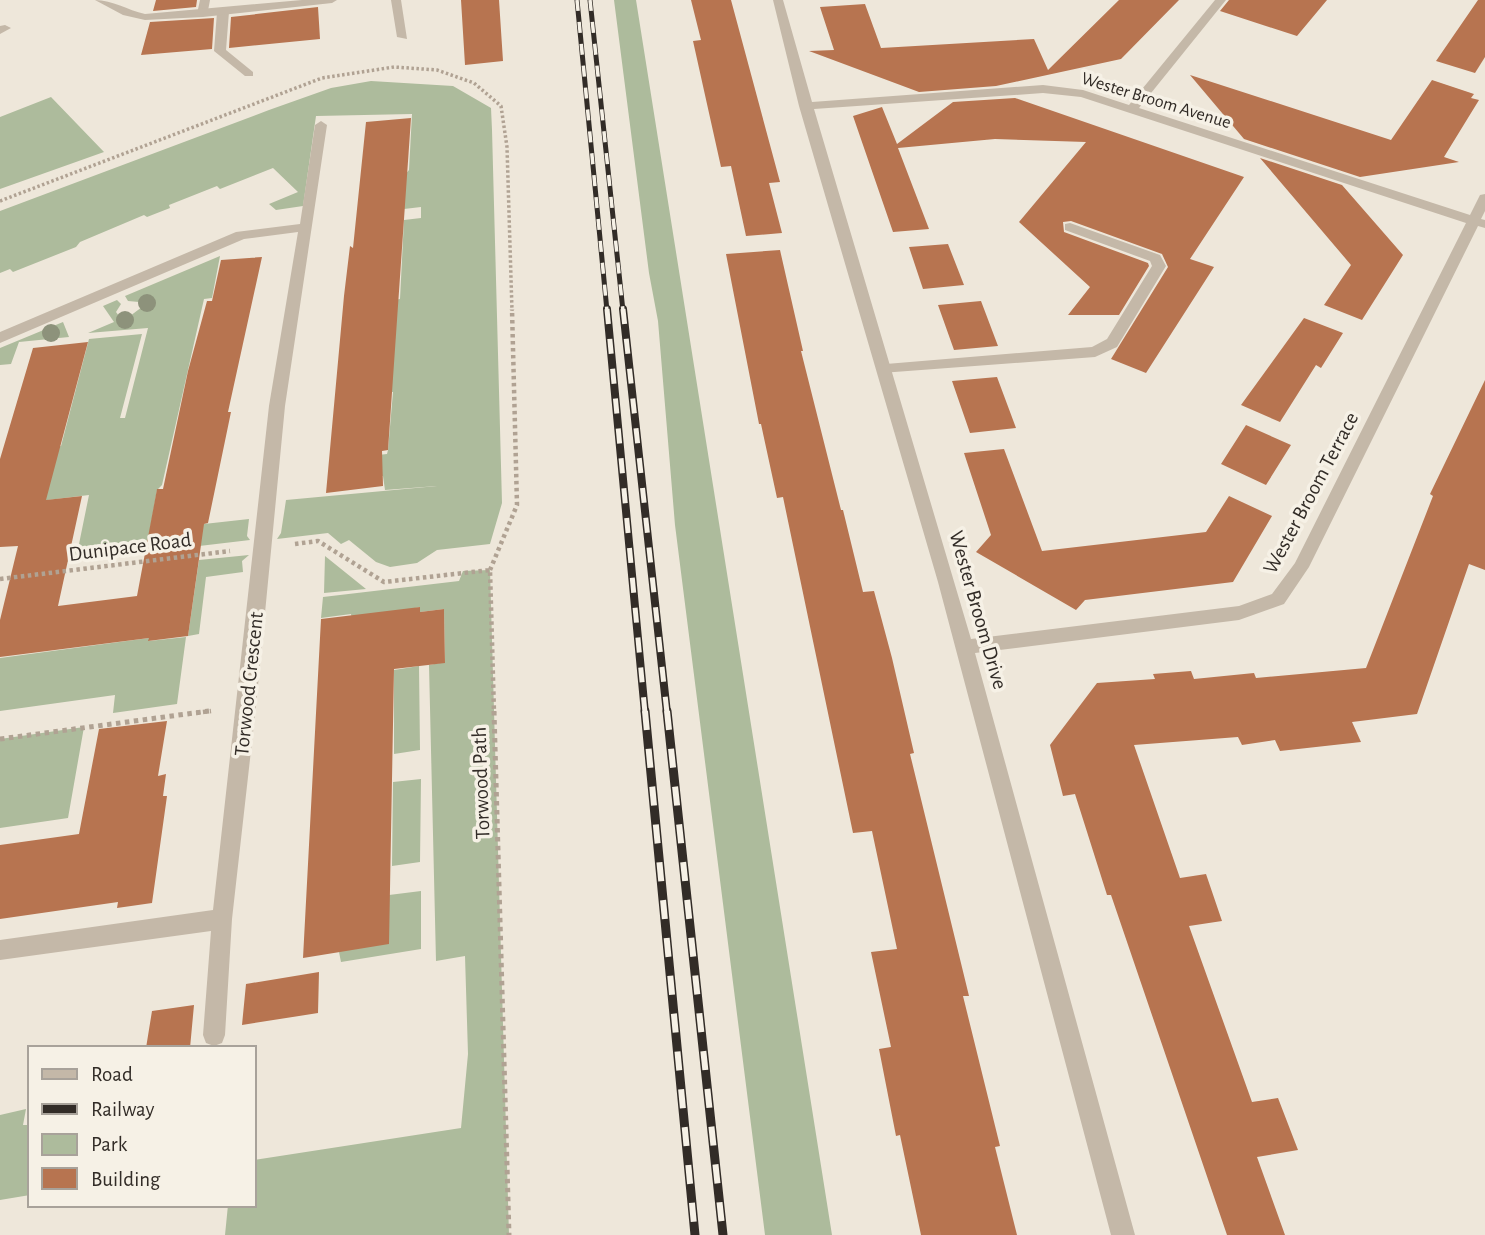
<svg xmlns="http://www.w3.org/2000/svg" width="1485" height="1235" font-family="'Alegreya Sans',sans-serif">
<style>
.green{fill:#adbb9c}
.building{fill:#b77450}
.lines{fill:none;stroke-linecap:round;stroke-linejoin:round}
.path-far2{stroke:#b0a293;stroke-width:3.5;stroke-dasharray:2.5 2.5;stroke-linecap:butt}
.path-far1{stroke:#b0a293;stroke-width:4.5;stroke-dasharray:3.5 3.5;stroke-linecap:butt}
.path{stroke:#b0a293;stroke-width:5;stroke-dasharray:4.5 4.5;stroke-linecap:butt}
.service{fill:#c4b8a8;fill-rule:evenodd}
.minor{fill:#c4b8a8;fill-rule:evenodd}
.rail-far2-casing{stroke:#322c27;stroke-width:5}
.rail-far1-casing{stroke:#322c27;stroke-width:8}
.rail-casing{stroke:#322c27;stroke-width:9}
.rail-far2{stroke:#f6f1e6;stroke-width:3.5;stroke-dasharray:11;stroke-linecap:butt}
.rail-far1{stroke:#f6f1e6;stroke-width:5;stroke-dasharray:15;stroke-linecap:butt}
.rail{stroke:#f6f1e6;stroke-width:6;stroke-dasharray:19;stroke-linecap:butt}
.tree{fill:#8d927b}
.labels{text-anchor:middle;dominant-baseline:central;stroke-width:7;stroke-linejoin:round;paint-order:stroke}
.far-street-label{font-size:18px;fill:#322c27;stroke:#f6f1e6}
.street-label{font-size:21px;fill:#322c27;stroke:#f6f1e6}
</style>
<rect width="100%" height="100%" fill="#eee7da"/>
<path class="green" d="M 614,0 L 636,0 L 832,1235 L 765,1235 L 675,525 L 658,321 L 649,273 Z
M 371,81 L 453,86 L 491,108 L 492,130 L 502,503 L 490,544 L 437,550 L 417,563 L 390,567 L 376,562 L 349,540 L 341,544 L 328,533 L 277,539 L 281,533 L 286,500 L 437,486 L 385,490 L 383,476 L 376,476 L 378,455 L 387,454 L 388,450 L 393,392 L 386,392 L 395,300 L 400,299 L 404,220 L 421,218 L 421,207 L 404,209 L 404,176 L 409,170 L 412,114 L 316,116 L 303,206 L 276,210 L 269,204 L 298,192 L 273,168 L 220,189 L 217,186 L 169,205 L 170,208 L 147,217 L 144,215 L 80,242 L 76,247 L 13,272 L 10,269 L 0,273 L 0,211 L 269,110 L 331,88 Z
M 51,97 L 104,152 L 0,189 L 0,117 Z
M 220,256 L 212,298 L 204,299 L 162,485 L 157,490 L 150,530 L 249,519 L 247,536 L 250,540 L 64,562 L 68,546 L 79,544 L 89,495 L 14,504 L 0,465 L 61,446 L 89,339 L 142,334 L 120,418 L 125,418 L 148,328 L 88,333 L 114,322 L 103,306 L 117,300 L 121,304 L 116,312 L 119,316 L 130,316 L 142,307 L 139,302 L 128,301 L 125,296 Z
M 63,322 L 69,337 L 19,342 L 11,364 L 0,365 L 0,348 Z
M 249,555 L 242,561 L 243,572 L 206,577 L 199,634 L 188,636 L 199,560 Z
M 325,556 L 366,589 L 324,593 Z
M 490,570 L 509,1235 L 225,1235 L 228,1205 L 254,1205 L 254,1160 L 461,1128 L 468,1054 L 465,956 L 436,961 L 429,665 L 445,662 L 444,609 L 420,612 L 420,607 L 352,621 L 351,614 L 321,618 L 323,597 L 459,581 L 463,571 Z
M 186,637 L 177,704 L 113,713 L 115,695 L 0,711 L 0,658 L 149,638 L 149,641 Z
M 419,666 L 420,750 L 394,754 L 394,670 Z
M 84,727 L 68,818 L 0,828 L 0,739 Z
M 421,779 L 420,862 L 392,866 L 393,782 Z
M 421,891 L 421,949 L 341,962 L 339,952 L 389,895 Z
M 26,1109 L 23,1125 L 30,1125 L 30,1195 L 0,1200 L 0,1115 Z"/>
<path class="building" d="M 156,0 L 197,0 L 196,7 L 153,11 Z
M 461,0 L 499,0 L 503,61 L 465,65 Z
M 691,0 L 731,0 L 780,182 L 769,183 L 782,233 L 746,236 L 731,166 L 721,167 L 693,41 L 701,40 Z
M 1119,0 L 1179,0 L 1121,59 L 996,86 L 919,92 L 809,51 L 834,50 L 820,7 L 865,4 L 881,48 L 1034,39 L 1048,70 Z
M 1229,0 L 1327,0 L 1297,36 L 1220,11 Z
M 1478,0 L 1485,0 L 1485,57 L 1475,73 L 1436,61 Z
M 318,7 L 320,39 L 229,48 L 231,17 Z
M 214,18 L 212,49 L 141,55 L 150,22 Z
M 1190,75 L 1391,140 L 1432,80 L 1474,94 L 1471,98 L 1479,100 L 1444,157 L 1459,162 L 1360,177 L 1244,139 Z
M 1015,98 L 1244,177 L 1190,259 L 1214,267 L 1146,373 L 1111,359 L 1168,267 L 1162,254 L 1071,221 L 1063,222 L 1064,232 L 1148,263 L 1149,266 L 1119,315 L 1068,315 L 1090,287 L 1019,222 L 1086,142 L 995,139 L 898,148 L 929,229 L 893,232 L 853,116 L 882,107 L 897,144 L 953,102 Z
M 411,118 L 388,450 L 382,451 L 383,486 L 326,493 L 344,296 L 350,246 L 353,248 L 366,122 Z
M 1260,158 L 1342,185 L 1403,255 L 1362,320 L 1324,305 L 1351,265 Z
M 948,244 L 964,285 L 923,289 L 909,247 Z
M 780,250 L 803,351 L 801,351 L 841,510 L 843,510 L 863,592 L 874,591 L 892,658 L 914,753 L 910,754 L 969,996 L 963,996 L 1000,1146 L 995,1147 L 1017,1235 L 921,1235 L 900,1135 L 896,1136 L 879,1049 L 891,1047 L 871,952 L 897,949 L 872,831 L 853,833 L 783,497 L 777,498 L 761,424 L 759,424 L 726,254 Z
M 262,257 L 228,412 L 231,412 L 208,523 L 204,524 L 188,636 L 148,641 L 149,638 L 0,657 L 0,620 L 18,546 L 0,547 L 0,459 L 33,348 L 88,342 L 46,500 L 82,496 L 58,606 L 137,596 L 157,489 L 163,489 L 188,371 L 207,301 L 212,301 L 221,260 Z
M 981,301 L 998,346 L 954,350 L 938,305 Z
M 1304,318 L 1343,333 L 1321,368 L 1316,365 L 1280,422 L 1241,405 Z
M 997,377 L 1016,428 L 970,433 L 952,381 Z
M 1485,380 L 1485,570 L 1469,564 L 1417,714 L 1352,722 L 1361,742 L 1280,751 L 1275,740 L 1242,745 L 1238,737 L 1134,745 L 1180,878 L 1206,874 L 1222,921 L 1189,926 L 1252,1102 L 1278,1098 L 1298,1150 L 1257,1157 L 1285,1235 L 1227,1235 L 1111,895 L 1107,895 L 1075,794 L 1063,796 L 1050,745 L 1097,683 L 1155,679 L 1153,674 L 1191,671 L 1194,679 L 1254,673 L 1256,678 L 1366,668 L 1433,496 L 1430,494 Z
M 1246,425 L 1291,445 L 1266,485 L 1221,464 Z
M 1004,449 L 1042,551 L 1206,532 L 1229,496 L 1272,516 L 1233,582 L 1085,600 L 1076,610 L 976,552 L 991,535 L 964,453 Z
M 420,607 L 420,612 L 444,609 L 445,663 L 394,669 L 389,944 L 303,958 L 321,619 Z
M 167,721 L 158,776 L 166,774 L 163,796 L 167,796 L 152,903 L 117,908 L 118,902 L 0,919 L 0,845 L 79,834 L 99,729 Z
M 319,972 L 318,1013 L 242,1025 L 246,984 Z
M 194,1005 L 190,1048 L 146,1048 L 152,1011 Z"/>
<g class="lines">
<path class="path-far2" d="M 0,201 L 322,78 L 394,67 L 437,70 L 474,83 L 501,106 L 507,147 L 512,311"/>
<path class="path-far1" d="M 295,544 L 318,541 L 384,582 L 490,570 L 494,713
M 490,570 L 517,505 L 512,309
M 0,579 L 230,551
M 196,713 L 211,711"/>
<path class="path" d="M 494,711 L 509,1235
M 0,739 L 209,711"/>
<path class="service" d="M 200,0 L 210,0 L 207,16 L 197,14 Z
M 391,0 L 401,0 L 407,39 L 397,37 Z
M 223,9 L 229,12 L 226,50 L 253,72 L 253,76 L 245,76 L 214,51 L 217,12 Z
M 5,25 L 11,28 L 0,34 L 0,26 Z
M 1070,223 L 1160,255 L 1166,266 L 1117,347 L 1095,357 L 881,373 L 879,369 L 886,364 L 1092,347 L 1107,339 L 1152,266 L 1150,261 L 1065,230 L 1065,224 Z"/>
<path class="minor" d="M 95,0 C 113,0 127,10 145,14 L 302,0 L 337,0 L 332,3 L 203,17 L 145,20 L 123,15 Z
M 773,0 L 783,0 L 812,102 L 1043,85 L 1083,90 L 1129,105 L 1215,0 L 1226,0 L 1139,108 L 1470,215 L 1480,195 L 1485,194 L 1485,211 L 1481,219 L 1485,220 L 1485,228 L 1478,226 L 1309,567 L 1284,604 L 1239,620 L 975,653 L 1135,1235 L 1111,1235 L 938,582 L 799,106 ZM 1043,93 L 1081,97 L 1466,223 L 1295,563 L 1272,594 L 1239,606 L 971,639 L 814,109 Z
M 321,121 L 327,125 L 285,406 L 256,706 L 232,919 L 225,1035 L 222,1043 L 214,1046 L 206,1043 L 203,1035 L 211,931 L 0,960 L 0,940 L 213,910 L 269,406 L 298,232 L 244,239 L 0,343 L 0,332 L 236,232 L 300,224 L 315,125 Z"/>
<defs>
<path id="rail-far2" d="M 577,0 L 607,311
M 590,0 L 623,311"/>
<path id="rail-far1" d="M 607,309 L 645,713
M 623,309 L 667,713"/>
<path id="rail" d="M 645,711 L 695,1235
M 667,711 L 723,1235"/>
</defs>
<use href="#rail-far2" class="rail-far2-casing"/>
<use href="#rail-far1" class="rail-far1-casing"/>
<use href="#rail" class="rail-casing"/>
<use href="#rail-far2" class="rail-far2"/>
<use href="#rail-far1" class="rail-far1"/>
<use href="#rail" class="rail"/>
</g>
<g class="tree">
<circle cx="147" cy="303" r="9"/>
<circle cx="125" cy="320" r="9"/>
<circle cx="51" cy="333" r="9"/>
</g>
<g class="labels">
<g class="far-street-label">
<text transform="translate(1156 101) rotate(17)">Wester Broom Avenue</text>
</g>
<g class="street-label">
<text transform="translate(1311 493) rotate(-62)">Wester Broom Terrace</text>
<text transform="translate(130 547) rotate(-7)">Dunipace Road</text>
<text transform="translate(978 610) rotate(74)">Wester Broom Drive</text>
<text transform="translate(249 684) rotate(-84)">Torwood Crescent</text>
<text transform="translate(481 783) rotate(-92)">Torwood Path</text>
</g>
</g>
<rect x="28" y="1046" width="228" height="161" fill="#f6f1e6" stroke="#a8a29a" stroke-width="2"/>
<rect x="42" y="1069" width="35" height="10" fill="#c4b8a8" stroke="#a8a29a" stroke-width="2"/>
<text x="91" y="1081" font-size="21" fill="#322c27">Road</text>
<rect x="42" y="1104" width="35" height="10" fill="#322c27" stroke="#a8a29a" stroke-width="2"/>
<text x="91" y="1116" font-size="21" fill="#322c27">Railway</text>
<rect x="42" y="1134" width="35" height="21" fill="#adbb9c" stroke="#a8a29a" stroke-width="2"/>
<text x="91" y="1151" font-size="21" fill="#322c27">Park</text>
<rect x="42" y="1168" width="35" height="21" fill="#b77450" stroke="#a8a29a" stroke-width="2"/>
<text x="91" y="1186" font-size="21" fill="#322c27">Building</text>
</svg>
